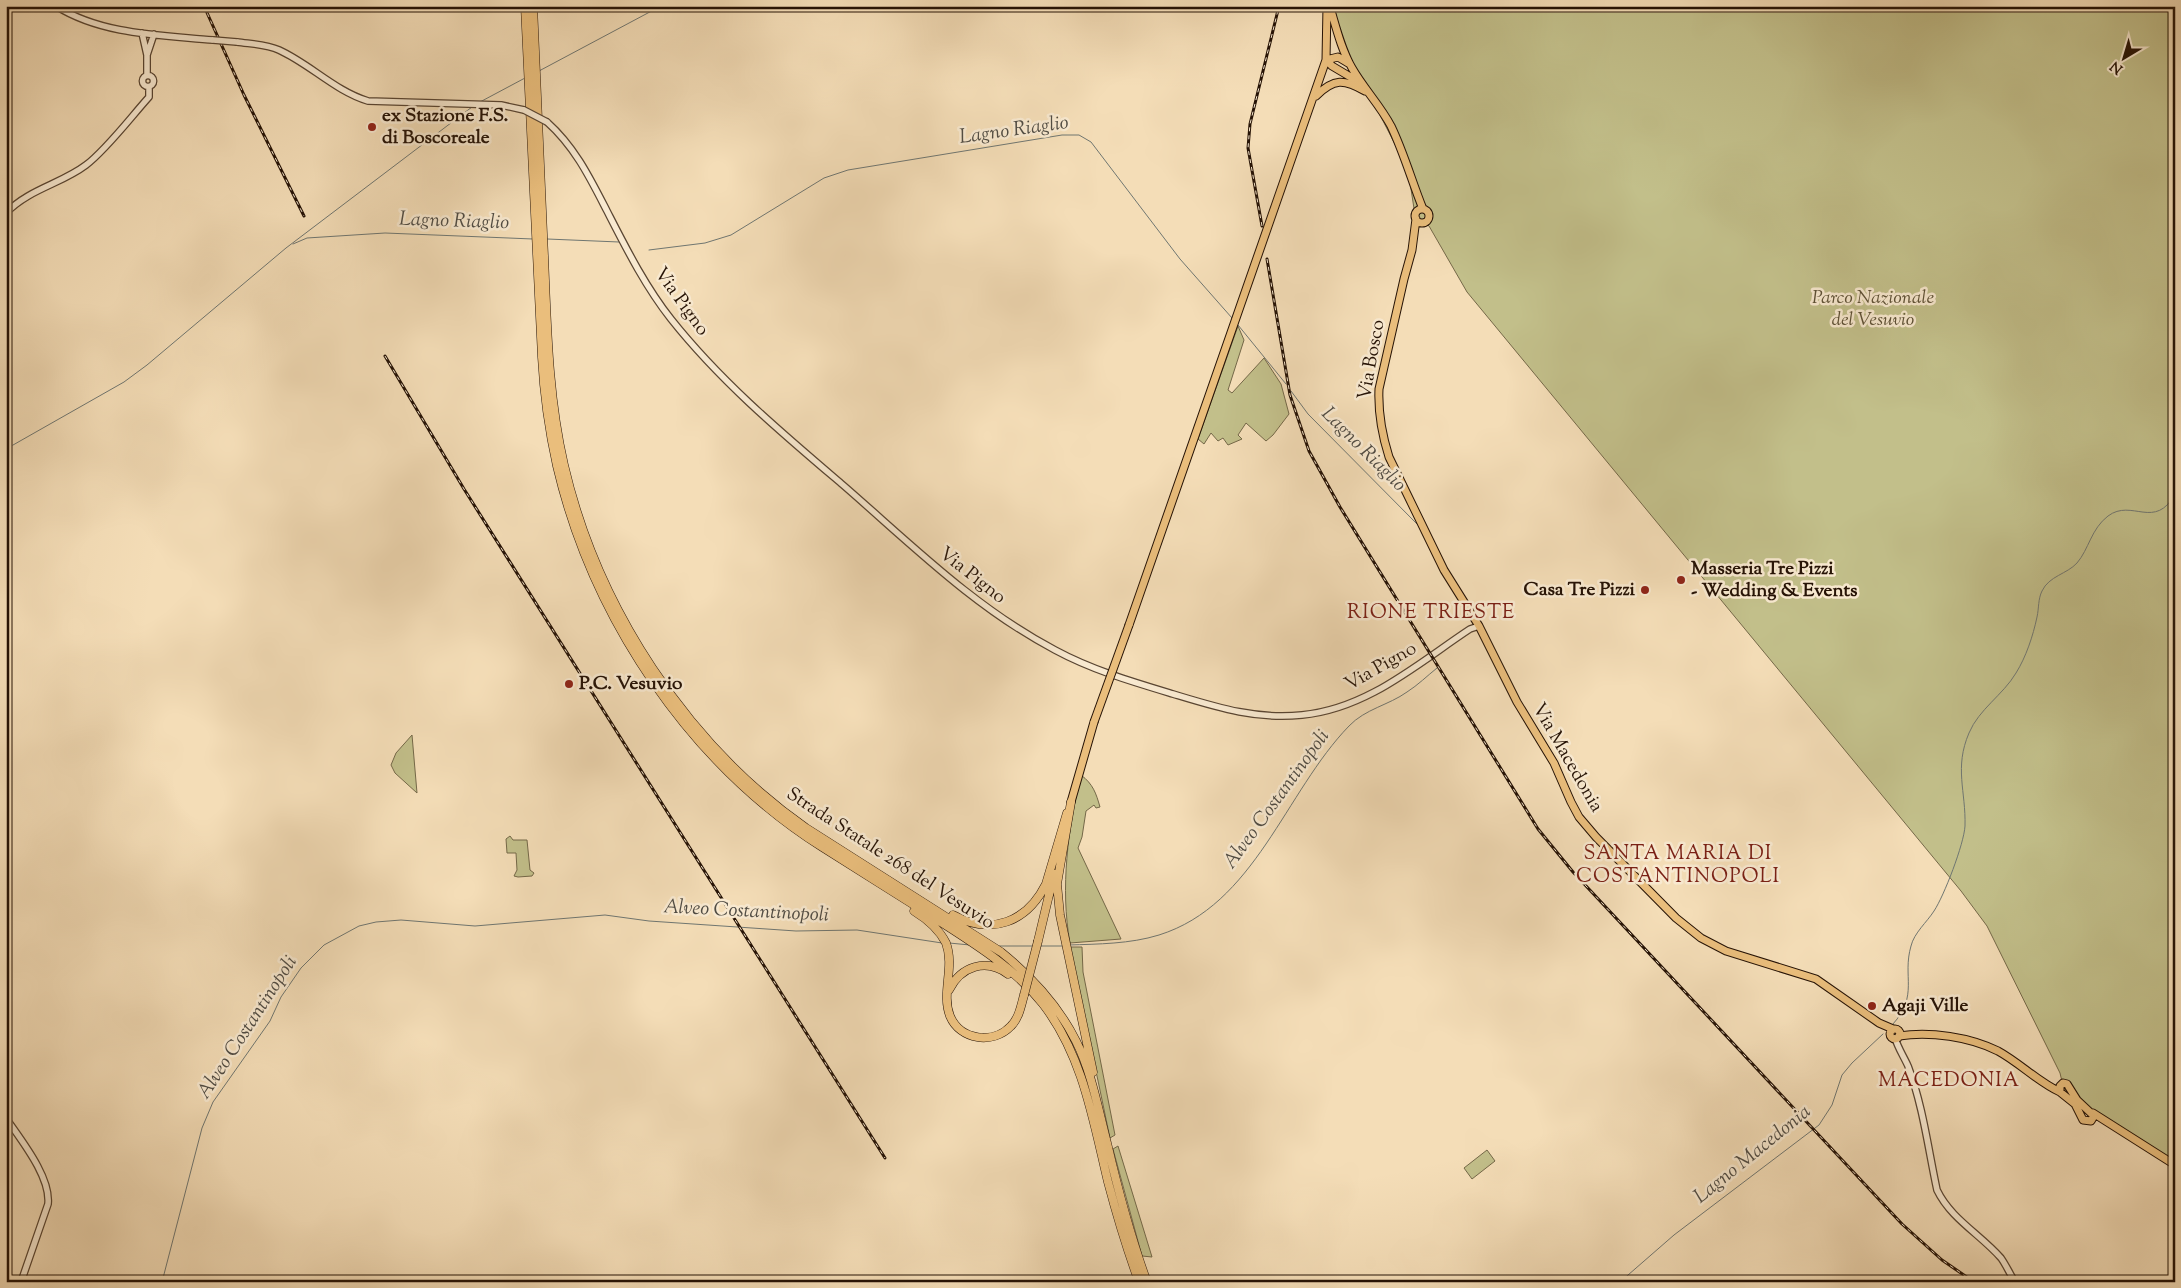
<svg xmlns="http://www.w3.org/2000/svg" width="2181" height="1288" font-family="'Sorts Mill Goudy',serif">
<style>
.green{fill:#c2bf8a;stroke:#746848}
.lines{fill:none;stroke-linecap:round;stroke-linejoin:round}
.stream{stroke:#6f7671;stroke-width:1}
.minor-casing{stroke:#594532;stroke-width:8}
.major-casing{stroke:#251205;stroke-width:9}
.highway-casing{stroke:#251205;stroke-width:9}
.minor{stroke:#f8e9d0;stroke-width:5.5}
.major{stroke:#eabe7c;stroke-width:7}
.highway{stroke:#eabe7c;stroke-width:8}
.rail-casing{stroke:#251205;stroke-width:3}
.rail{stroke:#f8e9d0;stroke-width:1;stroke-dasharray:4;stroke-linecap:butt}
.minor-bridge-casing{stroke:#594532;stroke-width:8;stroke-linecap:butt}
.major-bridge-casing{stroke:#251205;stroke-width:9;stroke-linecap:butt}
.highway-bridge-casing{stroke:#251205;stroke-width:9;stroke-linecap:butt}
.minor-bridge{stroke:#f8e9d0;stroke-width:5.5}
.major-bridge{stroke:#eabe7c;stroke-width:7}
.highway-bridge{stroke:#eabe7c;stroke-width:8}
.poi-dot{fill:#8f2418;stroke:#f8e9d0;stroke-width:2}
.labels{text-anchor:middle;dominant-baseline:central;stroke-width:5;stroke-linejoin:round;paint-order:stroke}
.poi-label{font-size:19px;font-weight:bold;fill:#251205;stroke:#f8e9d0;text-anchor:start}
.park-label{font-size:19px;font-style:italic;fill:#5c4f34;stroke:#f8e9d0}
.street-label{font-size:19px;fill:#251205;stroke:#f8e9d0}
.water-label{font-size:20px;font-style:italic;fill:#504c44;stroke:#f8e9d0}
.neighbourhood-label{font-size:20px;letter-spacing:1px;fill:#7a1f14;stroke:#f8e9d0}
</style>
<rect width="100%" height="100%" fill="#f4ddb7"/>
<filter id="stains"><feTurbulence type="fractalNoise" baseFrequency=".004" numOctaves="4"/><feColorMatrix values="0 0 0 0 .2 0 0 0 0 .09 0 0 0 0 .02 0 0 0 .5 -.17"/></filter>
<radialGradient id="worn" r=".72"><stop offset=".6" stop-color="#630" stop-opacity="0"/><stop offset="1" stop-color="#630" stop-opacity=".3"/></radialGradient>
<path class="green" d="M 1324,6 L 2175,6 L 2175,1166 L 2088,1110 L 2064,1090 L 2060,1073 L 1987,926 L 1961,891 L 1467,292 L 1429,226 L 1415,215 L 1409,176 L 1400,154 Z
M 1238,326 L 1244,340 L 1228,390 L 1232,393 L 1264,358 L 1281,384 L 1289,414 L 1273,435 L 1266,441 L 1246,423 L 1238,435 L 1242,439 L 1228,445 L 1223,438 L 1218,441 L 1211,433 L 1204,444 L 1198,439 Z
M 412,735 L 417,793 L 395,773 L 391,765 L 396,753 Z
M 1081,775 C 1093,784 1096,793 1100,807 L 1096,808 L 1094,805 L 1086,811 L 1082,837 L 1078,848 L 1121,939 L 1070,943 C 1060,888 1068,828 1081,775 Z
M 510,836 L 513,840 L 527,840 L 530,870 L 534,873 L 532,876 L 518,877 L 514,876 L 517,870 L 516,853 L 507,853 L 506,839 Z
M 1070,947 L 1082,947 L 1083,972 L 1115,1135 L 1110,1138 Z
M 1118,1146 L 1152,1257 L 1142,1256 L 1113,1149 Z
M 1487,1150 L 1495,1161 L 1472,1179 L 1464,1168 Z"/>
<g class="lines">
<path class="stream" d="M 539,71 L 661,6
M 480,102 L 525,78
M 547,239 L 619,242
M 293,244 L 307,238 L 385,233 L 533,239
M 649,250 L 705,243 L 731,235 L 824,178 L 848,170 L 1062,135 L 1079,135 L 1091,142 L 1180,259 L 1232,318
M 1238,325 L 1286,384
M 1291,391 L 1308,414 L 1419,526
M 6,449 L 124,382 L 147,365 L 286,248 L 472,107
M 949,943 L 970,945
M 1069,945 C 1098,944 1130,944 1159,935 C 1255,905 1285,792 1349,726 C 1365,709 1389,705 1407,692 C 1418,685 1427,676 1437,668
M 999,946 L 1035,946
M 1041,946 L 1062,946
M 1893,1024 C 1919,995 1902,977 1911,946 C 1914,933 1927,922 1934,911 C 1944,896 1964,844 1965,826 C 1966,791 1954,768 1969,733 C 1979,709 2003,695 2016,673 C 2026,657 2033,636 2037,617 C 2039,608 2038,599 2042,591 C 2049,576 2067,574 2077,563 C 2089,549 2091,529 2108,516 C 2132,498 2155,531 2175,494
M 162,1282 L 202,1128 L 213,1102 L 270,1021 L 281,997 L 301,968 L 324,945 L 359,926 L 376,922 L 401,920 L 475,926 L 605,915 L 649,921 L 796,931 L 857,930 L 942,943
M 1620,1282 L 1674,1235 L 1819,1125 L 1832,1105 L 1842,1075 L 1852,1063 L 1883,1034"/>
<defs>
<path id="minor" d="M 56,6 C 102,35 161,35 213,40
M 142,33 L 147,55
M 237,42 C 251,44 266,44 279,50 C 310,64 335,91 368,101 L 501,105 L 524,110
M 147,75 L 147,55 L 154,34
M142.5 81a5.5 5.5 0 1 1 11 0a5.5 5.5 0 1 1-11 0Z
M 547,122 C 575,147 590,178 607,211 C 626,248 645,286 671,319 C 721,382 782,433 843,485 C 911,544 975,608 1055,650 C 1092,670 1133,682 1173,694 C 1216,707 1256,720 1302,715 C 1367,709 1417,664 1470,629 L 1479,626
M 6,213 C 29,189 61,184 86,165 C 106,150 131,117 149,97 L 149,87
M 1895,1038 C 1898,1048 1904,1057 1908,1066 C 1923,1106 1928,1148 1937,1190 C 1951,1219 1980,1234 2001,1258 C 2006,1265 2010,1274 2015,1282
M 6,1118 C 21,1140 51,1177 48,1204 L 21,1282"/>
<path id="major" d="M 1330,7 C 1336,27 1341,49 1352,68 C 1364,89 1380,105 1391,126 C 1404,153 1412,182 1423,209
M 1326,60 L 1332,66 L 1359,82
M 1326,60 L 1338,57 L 1348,63
M 1316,96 C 1334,78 1344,79 1365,91
M1415 216a7 7 0 1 1 14 0a7 7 0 1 1-14 0Z
M 1416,219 L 1412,250 L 1404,279 L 1379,389 C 1378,412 1382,435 1389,457 L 1444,570 L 1479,626 L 1517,702 L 1554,763 L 1571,802 L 1579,817 L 1596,837 L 1676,918 L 1701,938 L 1726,951 L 1816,979 L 1879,1023 L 1893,1029
M 1129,625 L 1326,60 L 1327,6
M 1071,802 L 1094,722
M1890 1034a5 5 0 1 1 10 0a5 5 0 1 1-10 0Z
M 1899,1036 C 1930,1031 1970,1037 1998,1051 C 2020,1063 2038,1082 2060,1092
M 2063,1083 L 2067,1084 L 2077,1100 L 2094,1116 L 2091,1121 L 2083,1120 L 2075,1104 L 2060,1092 L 2060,1086 Z
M 2093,1113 L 2175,1165"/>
<path id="highway" d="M 525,6 L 542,357 C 544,394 549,430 557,466 C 593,619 690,763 822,847 C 858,870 894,892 930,915 C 970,941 1013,966 1043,1004 C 1083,1056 1093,1120 1108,1182 C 1117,1216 1127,1249 1139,1282
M 533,6 C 537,90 540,173 544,256 C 547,326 548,396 564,465 C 597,607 686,744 806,828 L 1001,952 C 1032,977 1058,1005 1076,1041 C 1092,1073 1098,1109 1107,1143 C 1118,1190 1130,1236 1147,1282
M 1071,802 L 1057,884 L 1060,915 L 1093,1072
M 914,911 C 927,919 939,929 946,943 C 955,967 941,993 950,1016 C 960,1040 993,1045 1011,1026 C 1019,1018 1021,1006 1024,995
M 953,915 C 992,936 1027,922 1046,884 L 1067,813
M 1038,941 L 1054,874
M 949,990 C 961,966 986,958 1008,974"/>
</defs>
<use href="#minor" class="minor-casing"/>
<use href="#major" class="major-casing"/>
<use href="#highway" class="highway-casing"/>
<use href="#minor" class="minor"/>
<use href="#major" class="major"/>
<use href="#highway" class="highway"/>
<defs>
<path id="rail" d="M 204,6 L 244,95 L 304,216
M 1262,226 L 1248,148 L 1250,124 L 1279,6
M 1267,259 L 1290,395 L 1309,451 L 1340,507 L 1538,829 L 1573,872 L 1902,1224 L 1942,1260 L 1974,1282
M 385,356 L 464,489 L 885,1158"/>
</defs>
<use href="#rail" class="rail-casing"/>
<use href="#rail" class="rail"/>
<defs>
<path id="minor-bridge" d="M 213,40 L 237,42
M 524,110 L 547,122"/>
<path id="major-bridge" d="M 1094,722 L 1129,625"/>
<path id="highway-bridge" d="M 1024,995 L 1038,941"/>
</defs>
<use href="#minor-bridge" class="minor-bridge-casing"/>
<use href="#major-bridge" class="major-bridge-casing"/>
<use href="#highway-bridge" class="highway-bridge-casing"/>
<use href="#minor-bridge" class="minor-bridge"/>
<use href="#major-bridge" class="major-bridge"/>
<use href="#highway-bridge" class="highway-bridge"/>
</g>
<g class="poi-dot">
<circle cx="372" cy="127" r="5"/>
<circle cx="1681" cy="580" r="5"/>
<circle cx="1645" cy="590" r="5"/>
<circle cx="569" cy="684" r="5"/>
<circle cx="1872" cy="1006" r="5"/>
</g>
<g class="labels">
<g class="poi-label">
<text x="382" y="116">ex Stazione F.S.<tspan x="382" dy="22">di Boscoreale</tspan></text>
<text x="1691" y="569">Masseria Tre Pizzi<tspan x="1691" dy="22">- Wedding &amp; Events</tspan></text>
<text x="1635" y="590" text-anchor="end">Casa Tre Pizzi</text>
<text x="579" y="684">P.C. Vesuvio</text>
<text x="1882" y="1006">Agaji Ville</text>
</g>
<g class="park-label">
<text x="1873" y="298">Parco Nazionale<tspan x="1873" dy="22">del Vesuvio</tspan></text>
</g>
<g class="street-label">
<text transform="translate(681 302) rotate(54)">Via Pigno</text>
<text transform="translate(1372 360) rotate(-80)">Via Bosco</text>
<text transform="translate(972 576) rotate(38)">Via Pigno</text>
<text transform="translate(1381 667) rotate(-30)">Via Pigno</text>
<text transform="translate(1567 758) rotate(60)">Via Macedonia</text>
<text transform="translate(890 859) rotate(33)">Strada Statale 268 del Vesuvio</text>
</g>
<g class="water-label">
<text transform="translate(1014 131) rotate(-8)">Lagno Riaglio</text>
<text transform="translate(454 222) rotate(2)">Lagno Riaglio</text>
<text transform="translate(1363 450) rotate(45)">Lagno Riaglio</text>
<text transform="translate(1277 800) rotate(-54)">Alveo Costantinopoli</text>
<text transform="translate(746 912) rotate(3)">Alveo Costantinopoli</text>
<text transform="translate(248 1028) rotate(-57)">Alveo Costantinopoli</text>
<text transform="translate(1753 1155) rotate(-39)">Lagno Macedonia</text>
</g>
<g class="neighbourhood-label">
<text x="1431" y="613">RIONE TRIESTE</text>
<text x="1678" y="854">SANTA MARIA DI<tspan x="1678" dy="23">COSTANTINOPOLI</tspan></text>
<text x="1949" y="1081">MACEDONIA</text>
</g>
</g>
<rect width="2181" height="1288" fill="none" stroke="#f4ddb7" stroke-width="25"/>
<rect x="8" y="8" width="2166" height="1273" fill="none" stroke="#251205" stroke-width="2.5"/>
<rect x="12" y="12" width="2156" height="1263" fill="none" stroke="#251205"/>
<g transform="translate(2124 58) rotate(218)" stroke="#f8e9d0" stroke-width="4" paint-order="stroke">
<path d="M0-4L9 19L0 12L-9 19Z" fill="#251205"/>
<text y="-8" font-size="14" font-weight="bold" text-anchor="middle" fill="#251205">N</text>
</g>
<rect width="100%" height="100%" filter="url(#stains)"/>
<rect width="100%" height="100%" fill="url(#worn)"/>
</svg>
